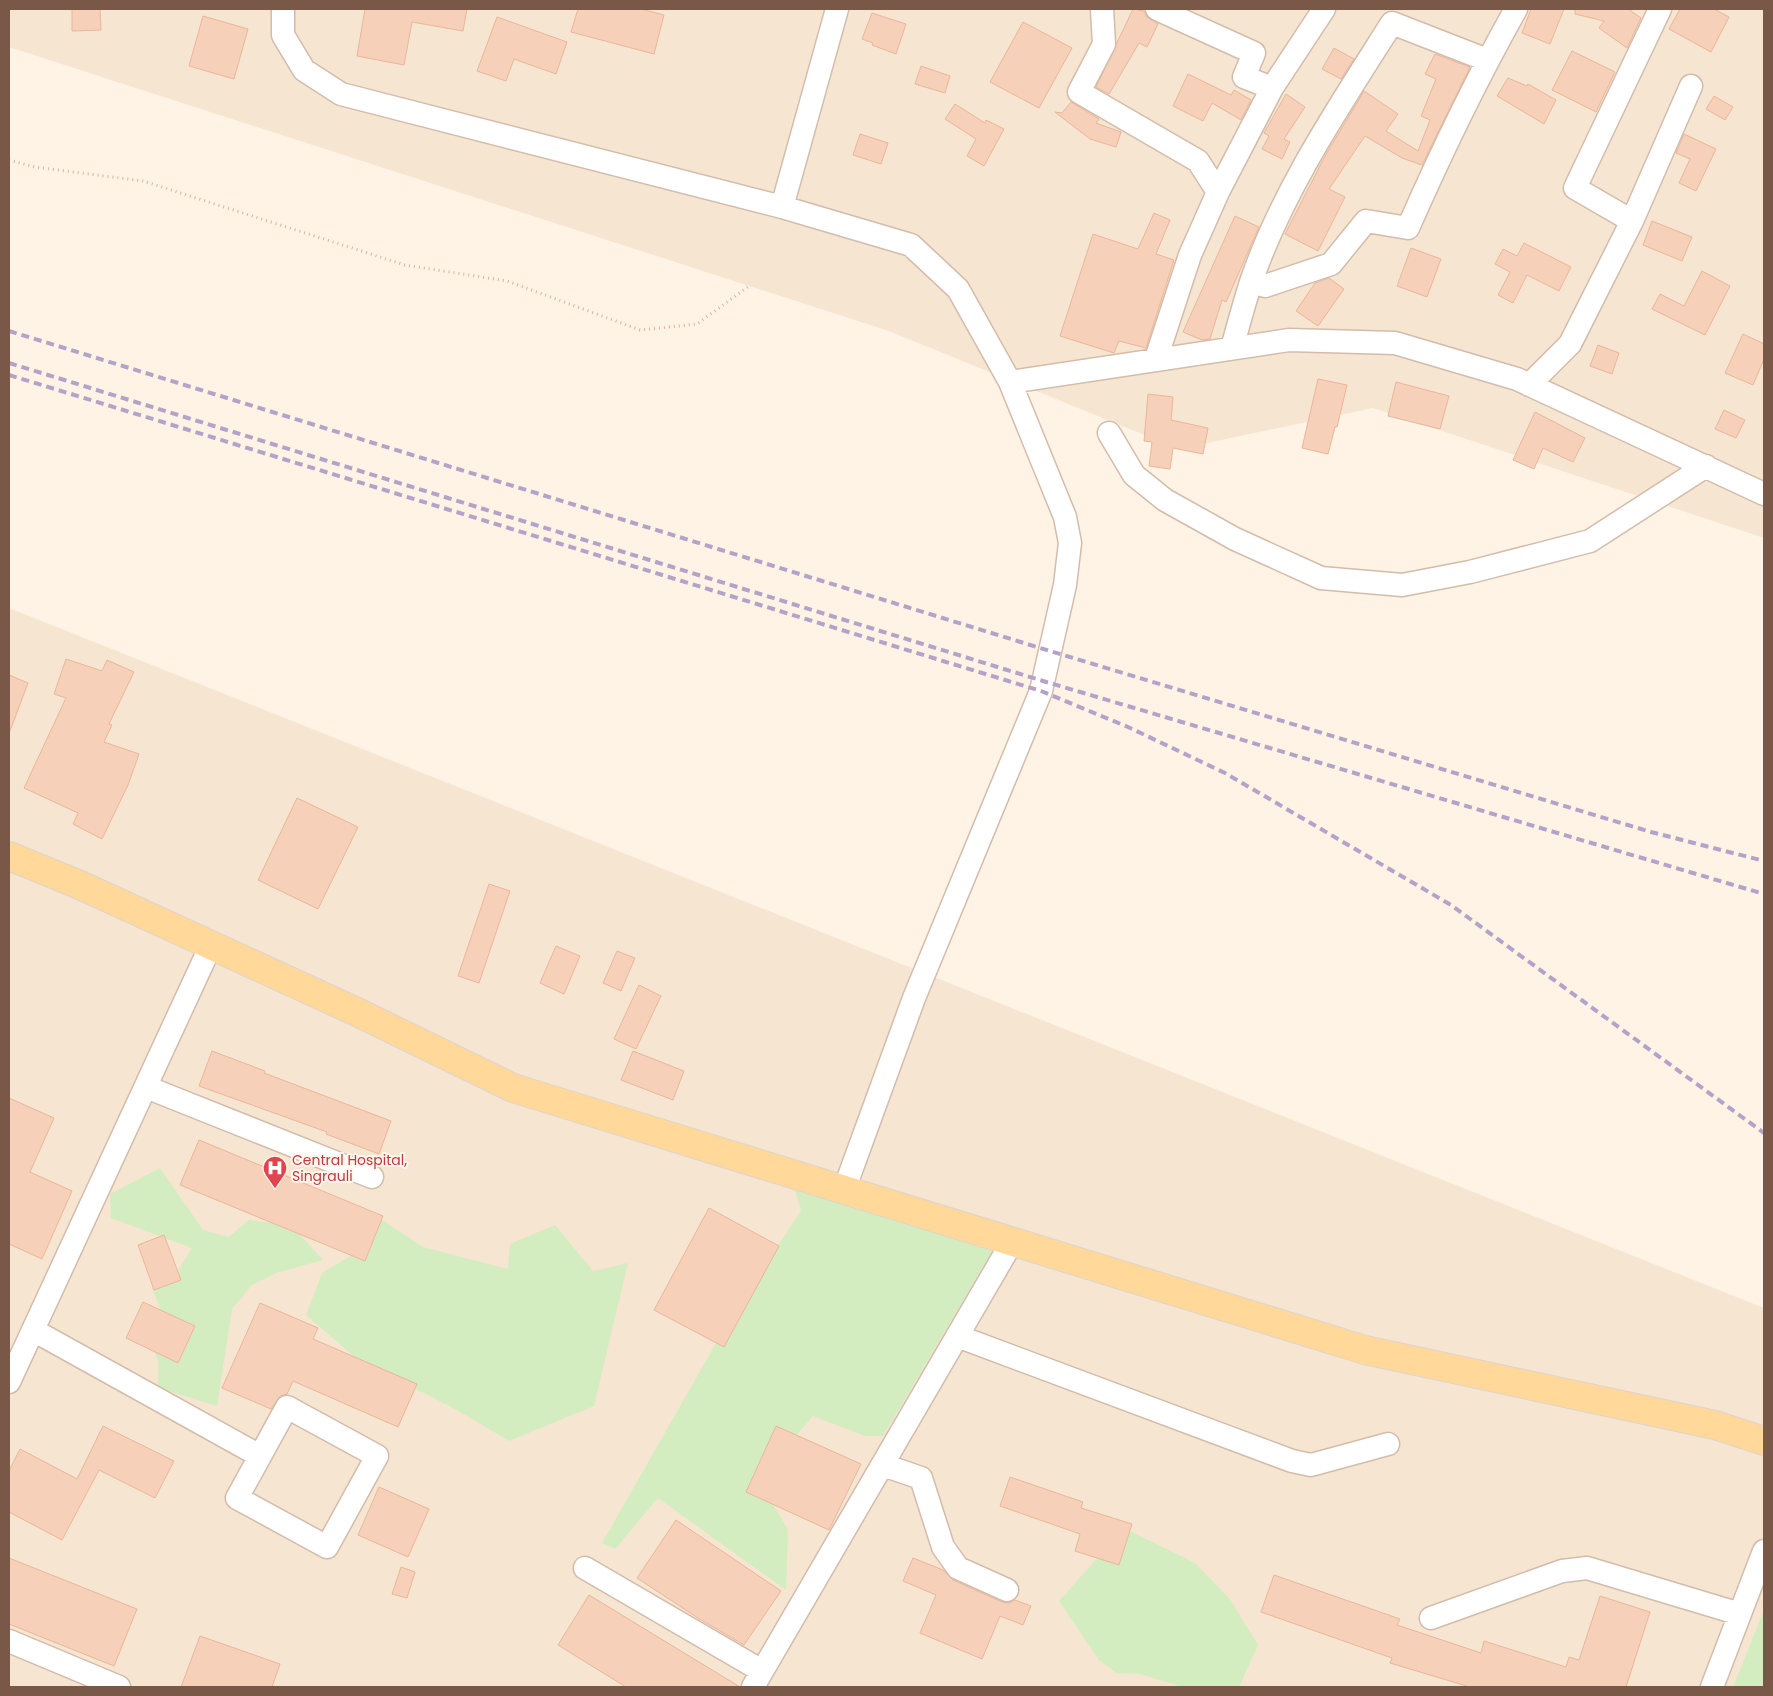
<svg xmlns="http://www.w3.org/2000/svg" width="1773" height="1696" font-family="Poppins,sans-serif">
<style>
.residential{fill:#f6e5d1}
.green{fill:#d3edc1}
.building{fill:#f6d0b9;stroke:#eab698}
.lines{fill:none;stroke-linecap:round;stroke-linejoin:round}
.minor-casing{stroke:#d3bcab;stroke-width:25}
.primary-casing{stroke:#dcd4cf;stroke-width:30}
.path{stroke:#dbb39c;stroke-width:3;stroke-dasharray:1 4;stroke-linecap:butt}
.minor{stroke:#fff;stroke-width:22}
.primary{stroke:#ffd89a;stroke-width:28}
.rail{stroke:#b6a1c9;stroke-width:4;stroke-dasharray:8 5;stroke-linecap:butt}
.labels{text-anchor:middle;dominant-baseline:central;stroke-width:4;stroke-linejoin:round;paint-order:stroke}
.health-label{font-size:14px;fill:#be3a42;stroke:#fff7ec;text-anchor:start}
</style>
<rect width="100%" height="100%" fill="#fef3e4"/>
<path class="residential" d="M 9,9 L 1764,9 L 1764,538 L 1373,408 L 1179,449 L 886,330 L 9,47 Z
M 9,608 L 1764,1308 L 1764,1687 L 9,1687 Z"/>
<path class="green" d="M 160,1168 L 203,1230 L 229,1237 L 248,1220 L 291,1225 L 323,1260 L 276,1273 L 252,1285 L 232,1309 L 217,1406 L 158,1388 L 158,1360 L 142,1320 L 166,1325 L 152,1287 L 176,1274 L 192,1248 L 111,1218 L 110,1194 Z
M 795,1189 L 993,1250 L 883,1436 L 865,1436 L 813,1416 L 758,1479 L 788,1530 L 786,1590 L 658,1498 L 615,1549 L 602,1543 L 732,1315 L 801,1211 Z
M 372,1213 L 423,1247 L 508,1269 L 510,1244 L 555,1225 L 593,1271 L 628,1263 L 594,1406 L 509,1441 L 457,1410 L 357,1359 L 306,1315 L 322,1273 L 354,1254 Z
M 1124,1528 L 1195,1563 L 1230,1599 L 1258,1645 L 1239,1687 L 1183,1687 L 1140,1674 L 1116,1673 L 1099,1660 L 1059,1601 Z
M 1764,1610 L 1764,1687 L 1733,1687 Z"/>
<path class="building" d="M 72,9 L 100,9 L 101,30 L 72,31 Z
M 365,9 L 467,9 L 463,31 L 412,22 L 404,65 L 357,56 Z
M 578,9 L 641,9 L 664,15 L 654,54 L 571,32 Z
M 1133,9 L 1144,11 L 1147,17 L 1158,24 L 1147,47 L 1139,43 L 1109,94 L 1096,87 Z
M 1531,9 L 1564,9 L 1550,44 L 1522,33 Z
M 1575,9 L 1628,9 L 1641,18 L 1627,48 L 1599,28 L 1604,21 L 1575,14 Z
M 1680,9 L 1714,9 L 1729,17 L 1711,52 L 1669,29 Z
M 872,13 L 906,24 L 896,54 L 872,45 L 873,43 L 862,39 Z
M 203,16 L 248,29 L 234,79 L 189,66 Z
M 497,17 L 567,42 L 556,74 L 514,59 L 506,81 L 477,71 Z
M 1023,22 L 1072,48 L 1039,108 L 990,82 Z
M 1334,48 L 1354,59 L 1341,79 L 1322,69 Z
M 1572,51 L 1615,72 L 1596,112 L 1552,90 Z
M 1435,54 L 1470,67 L 1422,165 L 1402,158 L 1365,136 L 1329,189 L 1345,197 L 1318,251 L 1285,234 L 1325,156 L 1364,91 L 1398,114 L 1386,131 L 1418,151 L 1430,120 L 1421,116 L 1436,79 L 1425,74 Z
M 921,66 L 950,76 L 945,93 L 915,84 Z
M 1188,74 L 1231,95 L 1234,90 L 1251,100 L 1241,120 L 1212,103 L 1203,121 L 1173,106 Z
M 1508,78 L 1527,86 L 1528,84 L 1556,100 L 1544,124 L 1497,96 Z
M 1286,94 L 1305,107 L 1284,139 L 1290,142 L 1282,159 L 1262,149 L 1269,136 L 1264,133 Z
M 1714,96 L 1733,107 L 1725,120 L 1706,109 Z
M 1071,102 L 1099,119 L 1096,123 L 1121,132 L 1116,147 L 1090,139 L 1055,112 L 1062,113 Z
M 955,104 L 985,123 L 986,120 L 1004,129 L 984,166 L 967,156 L 976,139 L 945,119 Z
M 860,134 L 888,143 L 881,164 L 853,155 Z
M 1684,134 L 1716,149 L 1696,191 L 1679,183 L 1690,159 L 1676,153 Z
M 1154,213 L 1170,220 L 1156,254 L 1174,260 L 1146,348 L 1119,341 L 1114,353 L 1060,336 L 1093,234 L 1138,249 Z
M 1235,216 L 1259,227 L 1226,302 L 1222,300 L 1210,339 L 1202,340 L 1183,332 Z
M 1652,221 L 1692,237 L 1682,261 L 1643,245 Z
M 1524,243 L 1571,267 L 1559,291 L 1527,275 L 1513,303 L 1498,295 L 1510,272 L 1495,264 L 1503,249 L 1517,256 Z
M 1411,248 L 1441,259 L 1427,297 L 1397,286 Z
M 1702,271 L 1730,286 L 1705,335 L 1652,309 L 1660,294 L 1684,306 Z
M 1329,278 L 1344,289 L 1318,326 L 1296,311 L 1315,283 Z
M 1743,334 L 1764,344 L 1764,359 L 1753,385 L 1725,373 Z
M 1598,345 L 1619,353 L 1612,374 L 1590,366 Z
M 1318,379 L 1347,385 L 1337,427 L 1335,427 L 1328,454 L 1302,448 Z
M 1396,382 L 1449,396 L 1440,429 L 1388,416 Z
M 1148,394 L 1173,397 L 1171,420 L 1208,428 L 1203,454 L 1173,448 L 1170,469 L 1149,466 L 1152,442 L 1144,441 Z
M 1724,410 L 1745,420 L 1736,438 L 1715,429 Z
M 1535,412 L 1585,438 L 1573,462 L 1543,448 L 1534,469 L 1513,460 Z
M 66,659 L 102,671 L 107,660 L 134,672 L 109,724 L 112,725 L 104,742 L 139,754 L 128,785 L 102,839 L 73,824 L 78,813 L 24,788 L 66,698 L 54,694 Z
M 9,675 L 28,683 L 10,731 L 9,730 Z
M 297,798 L 358,827 L 318,909 L 258,880 Z
M 489,884 L 510,891 L 479,983 L 458,976 Z
M 556,946 L 580,956 L 564,994 L 540,983 Z
M 617,951 L 635,958 L 621,991 L 603,983 Z
M 639,985 L 661,996 L 636,1049 L 614,1039 Z
M 212,1051 L 265,1071 L 264,1073 L 391,1121 L 379,1154 L 326,1134 L 327,1132 L 199,1086 Z
M 633,1051 L 684,1071 L 673,1100 L 621,1080 Z
M 9,1098 L 54,1118 L 30,1172 L 72,1191 L 42,1259 L 9,1244 Z
M 199,1140 L 383,1216 L 365,1261 L 180,1185 Z
M 709,1208 L 779,1246 L 724,1347 L 654,1310 Z
M 164,1235 L 181,1280 L 154,1290 L 138,1245 Z
M 143,1302 L 195,1326 L 178,1363 L 126,1338 Z
M 260,1303 L 318,1328 L 313,1339 L 417,1384 L 398,1427 L 293,1381 L 287,1394 L 280,1396 L 271,1409 L 222,1388 Z
M 103,1426 L 174,1461 L 155,1498 L 99,1470 L 62,1540 L 9,1512 L 9,1471 L 20,1449 L 77,1479 Z
M 776,1426 L 861,1464 L 829,1530 L 746,1492 Z
M 1010,1477 L 1083,1502 L 1081,1508 L 1132,1524 L 1119,1565 L 1075,1551 L 1080,1534 L 1000,1506 Z
M 379,1487 L 429,1509 L 408,1557 L 358,1535 Z
M 676,1520 L 781,1591 L 744,1645 L 698,1618 L 637,1578 Z
M 9,1558 L 137,1609 L 114,1666 L 9,1624 Z
M 913,1558 L 943,1570 L 953,1580 L 1002,1602 L 1009,1603 L 1015,1600 L 1031,1606 L 1023,1625 L 1000,1616 L 982,1659 L 920,1633 L 936,1595 L 903,1581 Z
M 401,1567 L 415,1572 L 407,1598 L 392,1594 Z
M 1274,1575 L 1400,1619 L 1397,1625 L 1481,1653 L 1484,1641 L 1566,1667 L 1569,1657 L 1579,1660 L 1600,1596 L 1650,1612 L 1626,1687 L 1470,1687 L 1390,1663 L 1392,1658 L 1261,1612 Z
M 589,1595 L 740,1687 L 626,1687 L 558,1645 Z
M 200,1636 L 280,1664 L 272,1687 L 181,1687 Z"/>
<g class="lines">
<defs>
<path id="minor" d="M 283,9 L 283,35 L 304,70 L 341,94 L 782,207 L 911,245 L 958,289 L 1010,382 L 1065,517 L 1070,543 L 1065,585 L 1041,691 L 914,998 L 844,1190
M 1102,9 L 1104,44 L 1079,92 L 1198,161 L 1218,192 L 1272,88 L 1324,9
M 1157,9 L 1254,53 L 1244,77 L 1272,88
M 782,207 L 837,9
M 1632,221 L 1575,188 L 1660,9
M 1251,282 L 1265,286 L 1331,264 L 1366,221 L 1408,228 C 1441,153 1476,80 1516,9
M 1232,348 C 1238,326 1244,304 1251,282 C 1282,191 1340,105 1392,23 L 1487,60
M 1156,359 L 1190,255 L 1218,192
M 1010,382 L 1289,340 L 1395,343 L 1517,379 L 1764,494
M 1529,385 L 1570,344 L 1632,221 L 1691,86
M 1109,433 L 1134,475 L 1165,500 L 1235,539 L 1321,578 L 1402,585 L 1470,572 L 1590,541 L 1706,466
M 146,1087 L 372,1177
M 33,1330 L 260,1456
M 957,1336 L 1292,1461 L 1311,1465 L 1388,1444
M 9,1382 L 211,945
M 287,1407 L 377,1456 L 327,1547 L 237,1498 Z
M 883,1465 L 921,1478 L 943,1547 L 958,1568 L 1007,1590
M 585,1568 L 762,1671
M 1431,1618 L 1562,1571 L 1587,1568 L 1740,1614
M 9,1641 L 119,1687
M 753,1687 L 1012,1242
M 1712,1687 L 1764,1551"/>
<path id="primary" d="M 9,856 L 80,885 L 359,1013 L 513,1088 L 1365,1350 L 1715,1425 L 1764,1441"/>
</defs>
<use href="#minor" class="minor-casing"/>
<use href="#primary" class="primary-casing"/>
<path class="path" d="M 9,160 L 35,167 L 143,181 L 405,265 L 507,281 L 640,330 L 697,324 L 749,286"/>
<use href="#minor" class="minor"/>
<use href="#primary" class="primary"/>
<path class="rail" d="M 9,331 L 1050,651 L 1651,832 L 1764,861
M 9,363 L 1043,681 L 1764,894
M 9,375 L 1041,691 L 1128,727 L 1225,773 L 1451,905 L 1764,1133"/>
</g>
<defs>
<symbol id="hospital-pin" viewBox="-11 -11 22 30"><path d="M0 17L-7.5 6A9.5 9.5 0 1 1 7.5 6Z" fill="#e0444e" stroke="#fff7ec"/><path d="M-5-5h3v3.5h4V-5h3V5h-3V1.5h-4V5h-3Z" fill="#fff"/></symbol>
</defs>
<g fill-rule="evenodd">
<use href="#hospital-pin" x="261" y="1154" width="28" height="38"/>
</g>
<g class="labels">
<g class="health-label">
<text x="292" y="1160">Central Hospital,<tspan x="292" dy="16">Singrauli</tspan></text>
</g>
</g>
<rect width="1773" height="1696" fill="none" stroke="#795847" stroke-width="20"/>
</svg>
